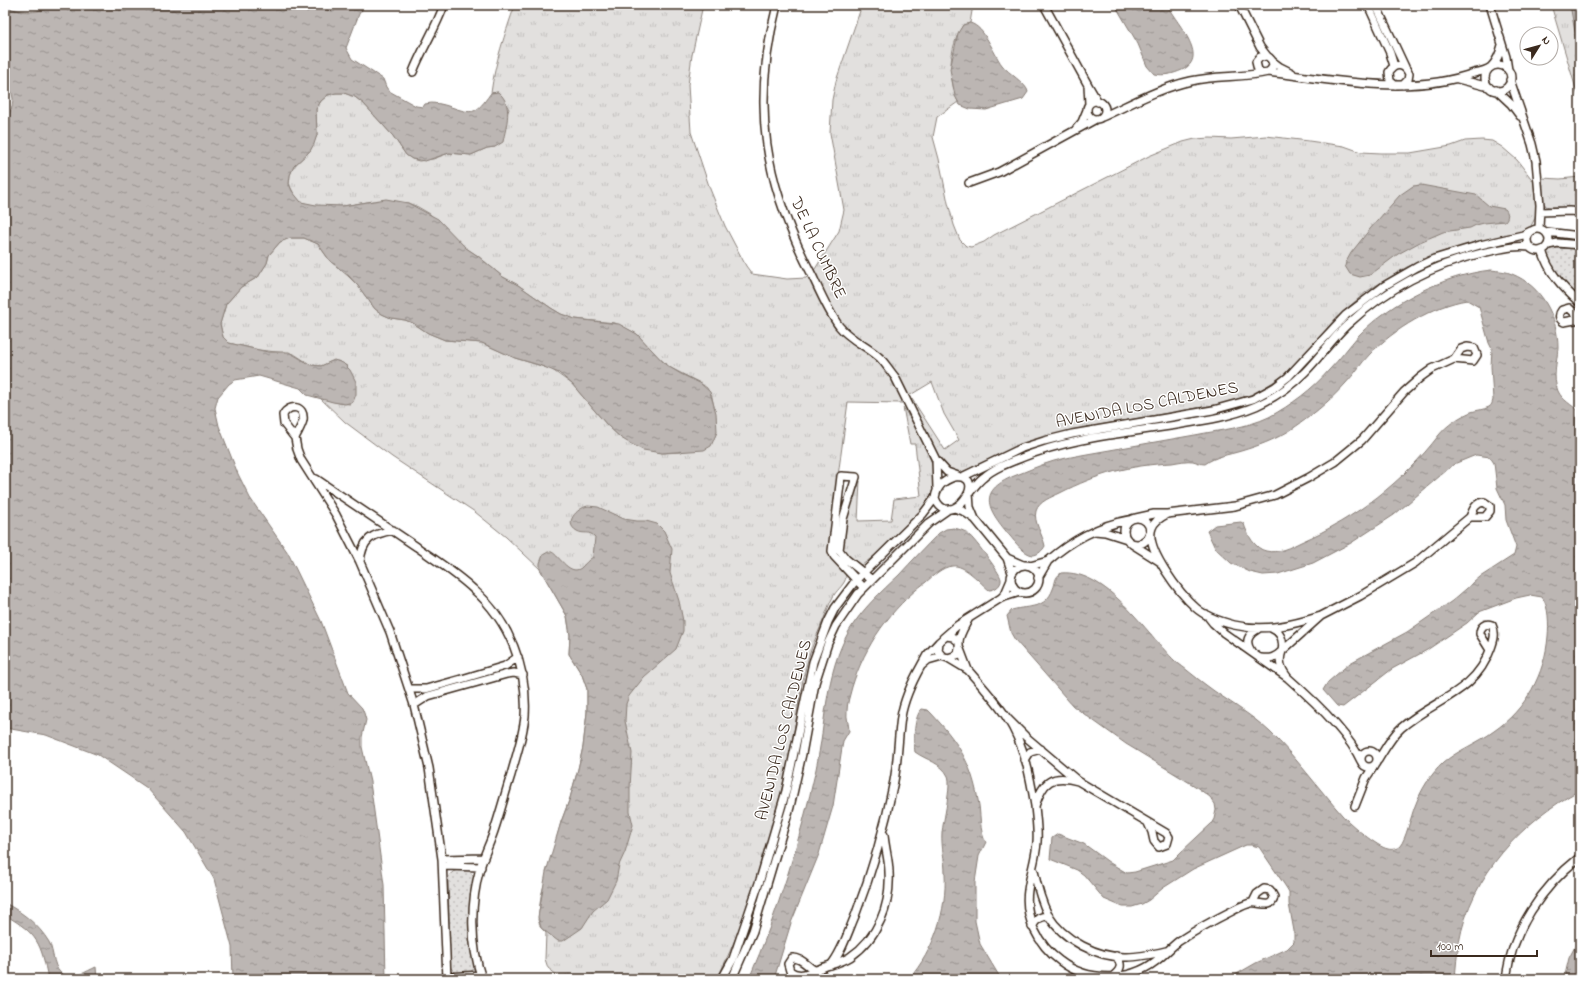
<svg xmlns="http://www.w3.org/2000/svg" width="1585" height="984" font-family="'Indie Flower',sans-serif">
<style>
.grass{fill:url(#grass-tufts);stroke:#8e857e}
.park{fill:url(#park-dots);stroke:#8e857e}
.water{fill:url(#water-ripples);stroke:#887e77}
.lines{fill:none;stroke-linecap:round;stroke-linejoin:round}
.minor-casing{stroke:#3b2a1e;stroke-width:10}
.minor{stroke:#fff;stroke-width:7}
.labels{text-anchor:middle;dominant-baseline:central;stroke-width:3;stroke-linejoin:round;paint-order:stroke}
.street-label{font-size:17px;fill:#3b2a1e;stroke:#fff}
</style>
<defs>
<pattern id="grass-tufts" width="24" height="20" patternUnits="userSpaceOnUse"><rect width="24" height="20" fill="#e2e0de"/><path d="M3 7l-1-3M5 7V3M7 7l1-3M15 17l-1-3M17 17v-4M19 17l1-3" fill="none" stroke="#c3c0be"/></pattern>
<pattern id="park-dots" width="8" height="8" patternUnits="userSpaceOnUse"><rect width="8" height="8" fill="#e2e0de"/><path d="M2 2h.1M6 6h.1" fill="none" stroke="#c3c0be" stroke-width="1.8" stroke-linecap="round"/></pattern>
<pattern id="water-ripples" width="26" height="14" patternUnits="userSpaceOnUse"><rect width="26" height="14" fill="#bcb6b3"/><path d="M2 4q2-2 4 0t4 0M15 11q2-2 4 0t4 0" fill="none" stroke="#9a9491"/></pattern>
</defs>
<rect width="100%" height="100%" fill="#fff"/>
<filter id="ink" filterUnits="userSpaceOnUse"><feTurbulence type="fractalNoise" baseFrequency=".025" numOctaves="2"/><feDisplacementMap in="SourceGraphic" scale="8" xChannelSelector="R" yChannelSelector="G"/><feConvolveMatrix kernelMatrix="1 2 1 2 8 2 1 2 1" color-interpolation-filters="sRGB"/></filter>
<g filter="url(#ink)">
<path class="grass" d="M 515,5 L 703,5 L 692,55 L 688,85 L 691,132 L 710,189 L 725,226 L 746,266 L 752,274 L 787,279 L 806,278 L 815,269 L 839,231 L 844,210 L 830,133 L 832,100 L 836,81 L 862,5 L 973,5 L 970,23 L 963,25 C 948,49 948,77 958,102 L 937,117 L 933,137 L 939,159 L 948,203 L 954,225 L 960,240 L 966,246 L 971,247 L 984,242 L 994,235 L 1149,156 L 1183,142 L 1195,139 L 1210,138 L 1231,139 L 1266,136 L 1309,141 L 1344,146 L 1361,152 L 1381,153 L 1410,153 L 1451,146 L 1465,141 L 1482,140 L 1492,141 L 1502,147 L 1517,160 L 1534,182 L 1536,211 L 1535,218 L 1531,226 L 1523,232 L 1448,250 L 1407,267 L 1385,280 L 1366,292 L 1335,319 L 1306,353 L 1284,375 L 1256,393 L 1226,403 L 1071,430 L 1022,444 L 962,472 C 957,472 952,471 947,468 C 934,459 918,417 910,401 L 912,399 L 945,450 L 959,440 L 944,414 L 932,382 L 902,400 L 902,403 L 848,402 L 828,550 C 830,559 846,570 846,577 C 845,584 838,589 834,595 C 828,605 825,617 820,628 C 816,637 812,646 809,656 C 800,686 797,718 791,748 C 774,827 753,907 717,979 L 562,979 L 548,968 L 545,959 L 546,933 L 541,928 L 538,920 L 541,896 L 561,822 L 570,798 L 578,769 L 583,747 L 587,712 L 587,689 L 582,675 L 569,654 L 570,635 L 567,616 L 540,569 L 506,537 L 475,512 L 392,457 L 345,422 L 320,398 L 339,403 L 350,404 L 347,366 L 338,361 L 330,362 L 321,366 L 311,365 L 294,354 L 259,350 L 229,343 L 223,337 L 220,324 L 226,304 L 241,287 L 258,277 L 267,263 L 269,255 L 280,242 L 290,238 L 304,238 L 318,244 L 330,261 L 348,276 L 358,286 L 375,309 L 382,314 L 391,318 L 405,320 L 413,323 L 428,333 L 445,340 L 482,343 L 515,358 L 551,369 L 572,384 L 607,425 L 621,438 L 662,453 L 682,452 L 716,418 L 712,397 L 707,388 L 700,383 L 671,368 L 658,357 L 637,334 L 615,323 L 575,319 L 561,314 L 551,308 L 518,285 L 503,277 L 478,256 L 466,248 L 430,214 L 418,207 L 408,203 L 373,201 L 343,206 L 324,207 L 308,204 L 301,202 L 295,196 L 289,184 L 290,175 L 294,166 L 310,151 L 317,135 L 316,109 L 321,101 L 328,95 L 336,93 L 344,93 L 355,97 L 364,104 L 393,136 L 406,155 L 412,159 L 419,161 L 433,159 L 449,153 L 471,155 L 487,148 L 495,147 L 509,109 L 498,92 L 491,93 C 495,62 505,34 515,5 Z
M 1551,5 L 1580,5 L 1580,102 L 1579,99 Z
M 1580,177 L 1580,208 L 1549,207 L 1546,206 L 1543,202 L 1542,178 L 1560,179 Z
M 903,407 C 917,430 943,467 931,495 C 926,507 915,517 906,526 C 893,539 878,554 862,565 L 856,564 C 852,560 846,555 843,550 C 837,540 855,494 860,481 L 858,521 L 891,520 L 894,499 L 921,496 L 915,444 L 910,444 Z"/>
<path class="park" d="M 1553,248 L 1580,249 L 1580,300 L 1563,285 L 1546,256 L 1549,250 Z
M 468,869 L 474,877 L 471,898 L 475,965 C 473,977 454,977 450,966 L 448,878 C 452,869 459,870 468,869 Z"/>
<path class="water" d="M 49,5 L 365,5 L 359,14 L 346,48 L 352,59 L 383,79 L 386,87 L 389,91 L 416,106 L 423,107 L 425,104 C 442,99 462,115 474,111 C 481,108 487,98 491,93 L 498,92 C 514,105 506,125 503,142 L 495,147 L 487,148 L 471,155 L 449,153 L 425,161 L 412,159 L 406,155 L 393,136 L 364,104 L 355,97 L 344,93 L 336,93 L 328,95 L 321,101 L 316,109 L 317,135 L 314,144 L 310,151 L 294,166 L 290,175 L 289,184 L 292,191 L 301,202 L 316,205 L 343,206 L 386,199 L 408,203 L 438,219 L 466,248 L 478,256 L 503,277 L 518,285 L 551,308 L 561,314 L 575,319 L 619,324 L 637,334 L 666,365 L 681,374 L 700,383 L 710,392 L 716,413 L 717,432 L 711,446 L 704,450 L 662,453 L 643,450 L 631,444 L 621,438 L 607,425 L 572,384 L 559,373 L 539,365 L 515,358 L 482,343 L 445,340 L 428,333 L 413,323 L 405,320 L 391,318 L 382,314 L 375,309 L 358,286 L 349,276 L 330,261 L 318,244 L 304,238 L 290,238 L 280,242 L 269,255 L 267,263 L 258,277 L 241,287 L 226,304 L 220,324 L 223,337 L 229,343 L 259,350 L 268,352 L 289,352 L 311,365 L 321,366 L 334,360 L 343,363 L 350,370 L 356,382 L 356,394 L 353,402 L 345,404 L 333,402 L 307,395 L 300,388 L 259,376 L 235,380 L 229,384 L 218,397 L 215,408 L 219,426 L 238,474 L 250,498 L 288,553 L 321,621 L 348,693 L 362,708 L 364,713 L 366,720 L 362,737 L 362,747 L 370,782 L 384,885 L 386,979 L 233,979 L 232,947 L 214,879 L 186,832 L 147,788 L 98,755 L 46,735 L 5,728 L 5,123 L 12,107 L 13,99 L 12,93 L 5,81 L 5,7 C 19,11 37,16 49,5 Z
M 1115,5 L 1167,5 C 1175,22 1211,57 1182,70 C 1173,74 1164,76 1154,74 L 1147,66 L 1138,44 Z
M 1570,5 L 1580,5 L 1580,68 L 1579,53 Z
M 970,23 C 985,27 993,53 1002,65 C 1008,73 1027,84 1028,92 L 1023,99 L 986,110 L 970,109 L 960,105 L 955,96 L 950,69 L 958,33 L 963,25 Z
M 1421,185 L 1476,195 L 1489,206 L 1505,209 C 1508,212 1509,217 1505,221 L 1484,223 L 1476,225 L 1470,228 L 1443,232 L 1420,242 L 1398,254 L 1370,275 L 1360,277 L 1350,274 L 1345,266 L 1346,262 L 1351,253 L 1370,229 L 1400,195 L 1413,186 Z
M 1491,270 C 1498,271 1506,271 1512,274 C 1542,286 1558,317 1558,348 C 1557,363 1552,377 1558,391 C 1562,400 1572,405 1580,412 L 1580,790 C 1522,821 1471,875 1459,943 C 1457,954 1456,967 1455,979 L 1228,979 L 1256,963 L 1287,949 L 1294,942 L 1294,931 L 1289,904 L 1289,892 L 1286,887 L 1259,847 L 1251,845 L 1246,845 L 1193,869 L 1163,888 L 1149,900 L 1142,904 L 1132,907 L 1123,907 L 1104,899 L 1084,875 L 1077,870 L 1050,859 L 1052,838 L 1058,834 L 1084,844 L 1110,863 L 1127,873 L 1135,872 L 1173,860 L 1181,852 L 1211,824 L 1214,819 L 1216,810 L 1215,804 L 1210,797 L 1195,786 L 1126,744 L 1073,706 L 1015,640 L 1011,633 L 1007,616 L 1012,610 C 1029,605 1045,610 1053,589 C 1056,582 1054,578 1061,573 C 1107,569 1146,633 1175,661 C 1185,668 1195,677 1206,685 C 1227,701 1251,714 1270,732 C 1296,757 1318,788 1342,815 C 1350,824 1377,847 1388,849 C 1392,850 1397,849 1400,846 C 1406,839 1411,816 1415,806 C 1421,790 1430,775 1443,763 C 1458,750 1478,743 1494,731 C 1526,709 1545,674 1548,636 C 1549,625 1549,606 1542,597 L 1530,595 L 1516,598 L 1479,612 L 1467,623 L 1427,650 L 1392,669 L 1343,707 L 1337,706 L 1323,690 L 1328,682 L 1350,663 L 1407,632 L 1452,601 L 1480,577 L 1514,555 L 1516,547 L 1506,520 L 1505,505 L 1497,488 L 1494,463 L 1490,457 L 1476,455 L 1454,464 L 1394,515 L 1351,543 L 1313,563 L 1278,574 L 1263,575 L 1250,572 L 1231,563 L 1215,548 L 1207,531 L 1215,525 L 1241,522 L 1244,524 C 1247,534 1255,549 1266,551 C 1277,554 1291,547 1301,542 C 1356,518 1403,482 1439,435 C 1447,425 1459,417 1471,412 C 1477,410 1483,410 1489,407 C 1492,405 1492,403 1493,400 L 1491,366 L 1492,349 L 1489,343 L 1479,307 L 1467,300 C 1434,305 1393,330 1370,354 C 1361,363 1354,375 1345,384 C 1329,402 1309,418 1289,431 C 1274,440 1258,446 1241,451 C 1228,455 1216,456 1205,464 C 1200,464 1197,462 1193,461 C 1187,460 1178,462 1172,463 C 1130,465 1097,474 1060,493 C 1052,497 1039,501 1036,511 C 1033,522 1043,535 1045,546 C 1043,550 1038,555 1033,555 C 1024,554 1015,542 1010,536 C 989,511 975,492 1014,476 C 1027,471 1040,465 1054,461 C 1065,458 1076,456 1087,454 C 1123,448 1159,441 1195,435 C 1220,430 1246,428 1269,417 C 1291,405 1313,389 1329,370 C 1340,359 1349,346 1359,335 C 1392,301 1445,275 1491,270 Z
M 588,506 L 598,507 L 624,519 L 637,521 L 646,521 L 657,524 L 664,531 L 672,549 L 670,573 L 679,601 L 683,621 L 683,631 L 676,649 L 644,677 L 629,696 L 626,704 L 625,721 L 632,753 L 630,788 L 630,812 L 633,825 L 625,852 L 619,865 L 616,881 L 607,899 L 593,911 L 582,928 L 563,941 L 558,941 L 541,928 L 538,917 L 546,872 L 561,822 L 570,798 L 578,769 L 583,747 L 587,712 L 587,689 L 582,675 L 569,654 L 570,635 L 567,616 L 540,569 L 540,563 L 543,555 L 548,552 L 552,552 C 560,557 570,576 581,568 C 585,564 588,560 593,557 L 595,537 C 589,530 584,535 577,531 C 563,523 577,508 588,506 Z
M 954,528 C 958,529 962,530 966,532 C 972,536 1000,572 1001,579 C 1002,585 995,590 989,590 C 980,583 965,564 952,566 C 942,567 933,576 926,582 C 891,608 865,645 852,687 C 850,695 847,703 847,711 C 846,718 849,724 849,731 L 843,741 L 833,806 L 819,854 L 791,923 L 774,979 L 749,979 C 778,912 800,840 816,769 C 826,722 825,674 849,631 C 862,609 881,592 899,575 C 912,561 925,547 939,533 L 946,529 Z
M 922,709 L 928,710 L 931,713 C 957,741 971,761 978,800 C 981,811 979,833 986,842 L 979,856 L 975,882 L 975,921 L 980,944 L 1001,979 L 909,979 C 934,950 947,911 945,873 C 945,860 941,847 942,833 C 943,821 952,785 948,776 C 942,763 926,760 915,752 C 913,741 914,715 922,709 Z
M 5,903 C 23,913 38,924 49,942 C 54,951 53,971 64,975 C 73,980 87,971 96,967 L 97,979 L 48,979 C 41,943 38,934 5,915 Z
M 1580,937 L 1580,979 L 1564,979 L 1569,958 Z"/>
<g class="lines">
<defs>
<path id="minor" d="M 777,5 C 751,106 764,183 812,275 C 820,292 828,311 839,326 C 850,340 867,346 880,358 C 885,363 890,371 895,377 L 936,460
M 1044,5 L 1088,85
M 1239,5 L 1260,47 L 1267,56
M 1368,5 L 1390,53 L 1394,66
M 1376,5 L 1405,67
M 1490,5 L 1506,57 L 1508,70
M 1272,61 L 1280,67 L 1292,73
M1485 78a13 13 0 1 1 26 0a13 13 0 1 1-26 0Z
M 413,72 C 422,49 436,28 444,5
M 1268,72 C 1333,80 1411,96 1474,73 C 1479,72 1487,70 1491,67 C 1497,61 1500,53 1502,45
M 1458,79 L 1489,87
M 1510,80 L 1532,144 L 1536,161 L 1540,205 L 1539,229
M 1395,85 L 1390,81 L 1389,72 C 1395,62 1405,64 1409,74 L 1408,80 L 1403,85
M 1496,90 L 1511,104 L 1520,116
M1087 110a9 9 0 1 1 18 0a9 9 0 1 1-18 0Z
M 1089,104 L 1088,85 L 1098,102
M 1102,117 C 1131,104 1159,88 1191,81 C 1216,75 1243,78 1268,72 C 1275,68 1274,60 1267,56 L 1260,57 L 1256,62 L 1258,70 L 1262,73
M 1076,129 L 1082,122 L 1087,110
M 969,183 L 999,172 L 1096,119
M 1540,212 L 1569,211 L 1580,212
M1527 240a11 11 0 1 1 22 0a11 11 0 1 1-22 0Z
M 1547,232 L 1580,236
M 1548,245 L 1558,243 L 1580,245
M 1542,250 C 1548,272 1563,288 1580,303
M 1580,318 L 1569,308 L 1562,310 C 1558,315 1559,319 1564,322 L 1580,319
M 295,438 C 297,433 302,426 303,420 C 305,406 290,403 283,415 L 284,424 L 295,438 L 297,449 L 301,460 L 336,515 L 360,562 L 390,632 L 414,705 L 429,768 L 442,859 L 447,979
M 954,477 C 993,473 949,534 935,498 C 937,486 943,481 954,477 Z
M 962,477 L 1022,448 L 1044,441 L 1072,434 L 1213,410 L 1253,399 L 1275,387 L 1288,377 L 1346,315 L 1384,286 L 1417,267 L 1434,259 L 1480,245 L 1523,235 L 1531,231
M 316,479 C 349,501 383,524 417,547 C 435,560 456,573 473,589 C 509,620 528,668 525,716 C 523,737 516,756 511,775 C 505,794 500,813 494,831 C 490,843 484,855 480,868 C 470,904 470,944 482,979
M 937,488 L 936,460 L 947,472 L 958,476
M 954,508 L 963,511 L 975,519 L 970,507 L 969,493 C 974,488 978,481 984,477 C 994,468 1008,463 1021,458 C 1071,437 1128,433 1182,424 C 1207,420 1232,416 1256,406 C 1274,398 1291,386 1305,372 C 1320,357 1332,339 1347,325 C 1387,288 1434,264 1486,252 C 1501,249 1515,245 1530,247
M 1167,514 L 1235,506 L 1275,495 L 1308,478 L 1335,462 L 1362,440 L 1404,392 L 1421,377 L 1432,369 L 1454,359 L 1461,349 L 1467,347 L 1474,348 L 1477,355 L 1473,361 L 1454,359
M1124 531a13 13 0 1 1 26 0a13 13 0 1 1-26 0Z
M 1136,518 L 1154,514 L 1167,514 C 1161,517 1154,521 1152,528 C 1144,548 1181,595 1196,608 C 1205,616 1222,622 1234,625 C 1264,632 1292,625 1321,616 L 1282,651 C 1278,662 1281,669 1288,678 L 1224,633 L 1213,623 L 1206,614
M 975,519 L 1007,558
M 1095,531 L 1105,532 L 1127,539
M 1132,544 L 1159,561
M 1048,561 C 1070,541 1100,525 1129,520
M 360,562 C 362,539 372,534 393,530
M1011 579a14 14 0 1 1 28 0a14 14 0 1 1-28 0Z
M 1030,566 L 1048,561 L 1038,578
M 1012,573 L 1007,558 L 1023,565
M 1011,580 L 1005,594 L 1001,598 L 1020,592
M 864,588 L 834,556 L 832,551 L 841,476 L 856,477 L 843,519 L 839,550 L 846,559 L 872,580
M 1321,616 L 1360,596 L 1415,563 L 1470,517 C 1473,510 1475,503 1484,502 L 1490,506 L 1490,511 L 1485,517 L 1470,517
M 943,638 L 958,625 L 1001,598
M 939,642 L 927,655 L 921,666 L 928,660 L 942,656
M 959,642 L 953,637 L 946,636 L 939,642 L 938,651 L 942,656 L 948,658 L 957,655 C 960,650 959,648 959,642 C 959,635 965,626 968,620
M 1251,651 C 1244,641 1249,634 1258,629
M 948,658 L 968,670 L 960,649
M 1261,658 C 1270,659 1275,658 1282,651 C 1284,641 1281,632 1271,628
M 968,670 C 981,685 996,701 1007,718 C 1024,744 1030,775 1035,806 C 1043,781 1052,774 1078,781 L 1026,737 L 1007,718
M 1288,678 C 1312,699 1348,732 1361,761
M 409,689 L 426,689 L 465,678 L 505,666 L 518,657
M 414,705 L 428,696 L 507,674 L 514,673 L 523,675
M1361 759a8 8 0 1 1 16 0a8 8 0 1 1-16 0Z
M 1025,760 L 1030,752 L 1041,749
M 1378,760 C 1385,749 1391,737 1401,728 C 1434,699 1475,694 1491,648 C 1494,640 1496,633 1492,625 C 1485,623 1480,626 1480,634 L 1490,650
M 1078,781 L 1166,833 L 1169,837 L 1167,844 L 1159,847 L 1154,841 L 1152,832 L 1148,823
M 1035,806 C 1036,818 1038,830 1037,842 C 1036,859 1030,874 1028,890 C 1024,917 1038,945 1060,961 C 1087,982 1129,982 1156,961 C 1164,955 1171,947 1179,941 C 1196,930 1214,920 1232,911 C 1238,908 1245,904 1251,903 C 1259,901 1272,910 1274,897 L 1270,890 L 1264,889 L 1257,894 L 1253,902
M 1355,806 L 1366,778 L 1374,766
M 442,859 L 484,858
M 443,866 L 481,867
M 1034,871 C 1037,886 1041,901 1048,915 C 1063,940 1098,958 1127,957 C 1140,957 1153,954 1166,951
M 1032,927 C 1036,919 1040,916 1049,916
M 831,965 C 842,952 848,932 855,916 C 872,872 885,827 894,781 C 898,760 898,738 901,717 C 904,699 912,682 921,666
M 814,970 C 807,966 801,957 792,958 L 788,964 L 790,971 C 800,979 814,971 824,967 C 833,964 842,962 850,957 C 878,938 891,905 889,872 C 889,860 885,848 884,835
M 447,977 L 481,975
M 1112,977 C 1121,970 1123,965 1116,956
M 722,979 L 733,959 L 760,880 L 786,791 L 813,662 L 828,622 L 835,608 L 856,580 L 923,514 L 935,498
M 732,979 L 753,931 L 790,807 L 802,754 L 815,683 L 828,643 L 836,626 L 858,594 L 929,523 L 949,509
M 1506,979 C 1512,930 1542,887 1580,857"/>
</defs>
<use href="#minor" class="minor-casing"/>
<use href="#minor" class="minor"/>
</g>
</g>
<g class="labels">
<g class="street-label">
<text transform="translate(818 248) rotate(65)">DE LA CUMBRE</text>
<text transform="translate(1147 405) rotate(-11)">AVENIDA LOS CALDENES</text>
<text transform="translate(784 730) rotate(-76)">AVENIDA LOS CALDENES</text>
</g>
</g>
<rect width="1585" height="984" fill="none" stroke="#fff" stroke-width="20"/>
<rect x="10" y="10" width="1565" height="964" fill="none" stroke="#3b2a1e" stroke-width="1.5" filter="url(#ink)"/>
<g transform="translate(1539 46) rotate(53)"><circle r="19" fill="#ffffff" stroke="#b1aaa5"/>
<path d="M0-3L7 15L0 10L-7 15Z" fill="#3b2a1e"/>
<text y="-6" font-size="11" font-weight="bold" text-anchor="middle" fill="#3b2a1e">N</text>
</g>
<path d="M1431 950v6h106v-6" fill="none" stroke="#3b2a1e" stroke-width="2"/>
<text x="1437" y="950" font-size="12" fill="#3b2a1e" stroke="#ffffff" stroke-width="3" paint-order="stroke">100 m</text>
</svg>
